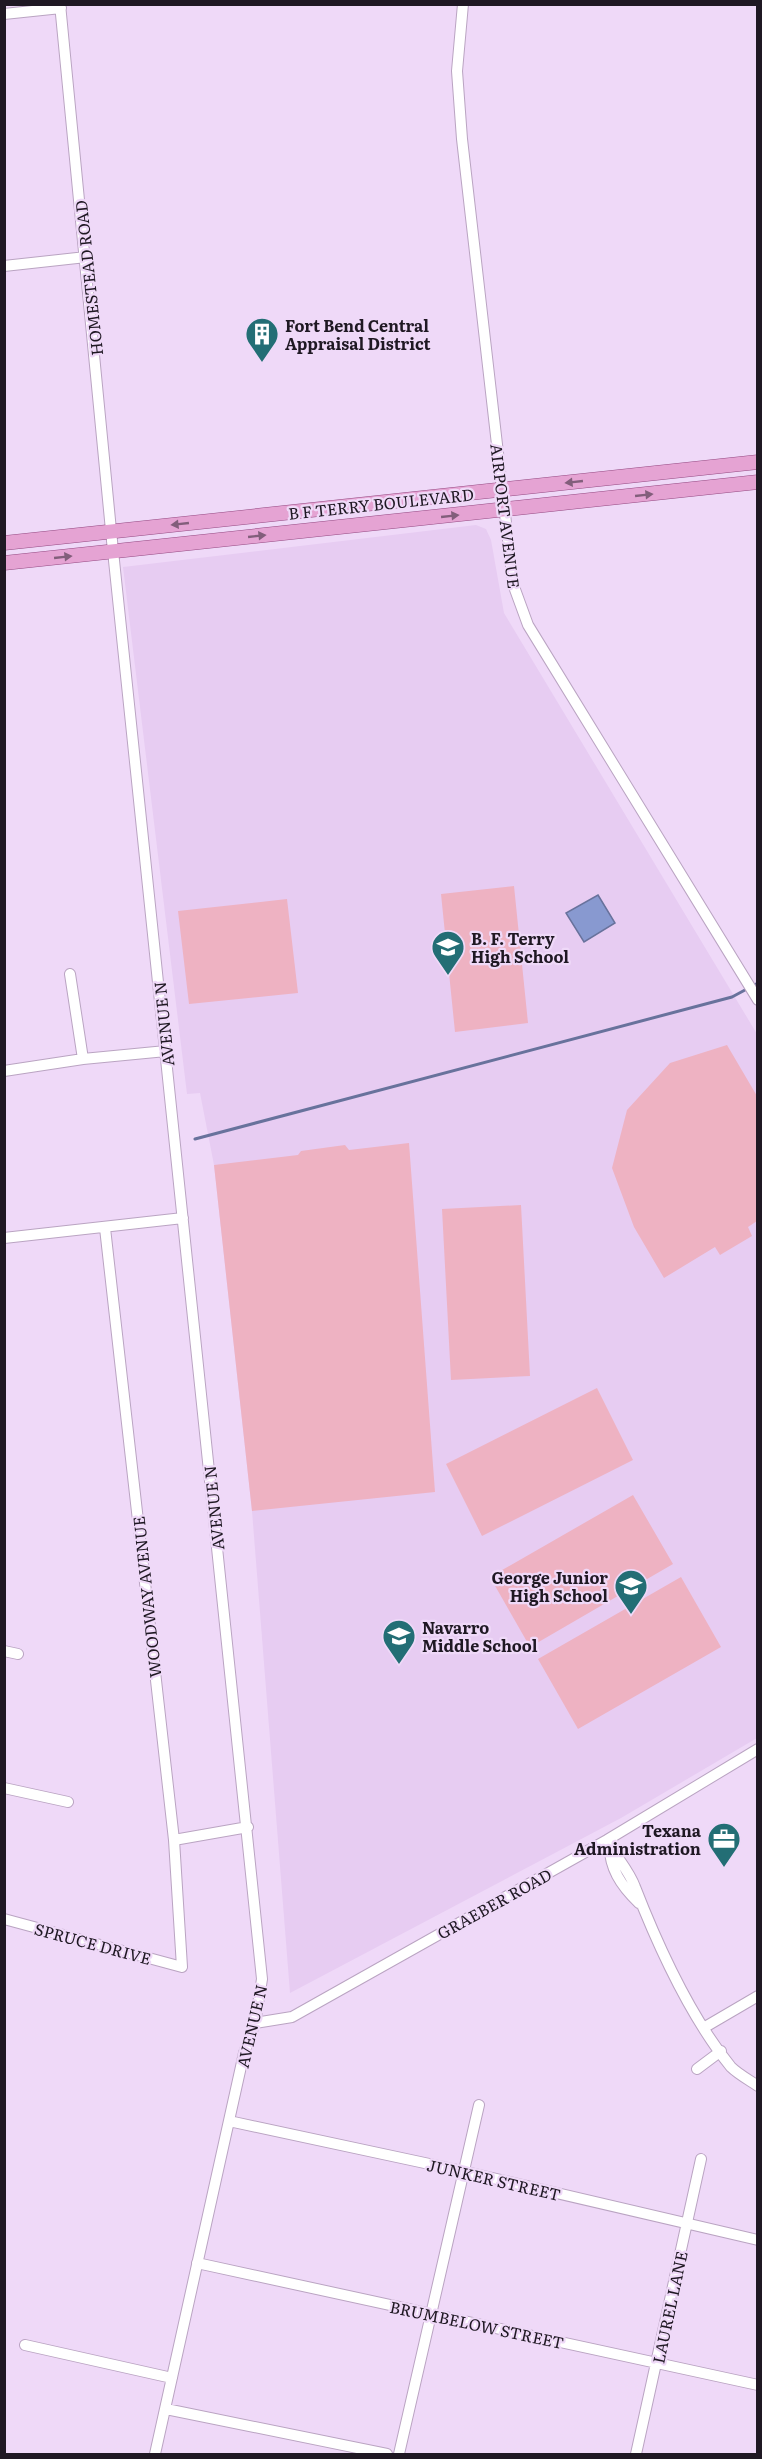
<svg xmlns="http://www.w3.org/2000/svg" width="762" height="2459" font-family="Literata,serif">
<style>
.built{fill:#e7ccf2}
.green{fill:#eeb2c2}
.water{fill:#8899d0;stroke:#68729c;stroke-width:1.5}
.lines{fill:none;stroke-linecap:round;stroke-linejoin:round}
.stream{stroke:#68729c;stroke-width:3}
.minor-casing{stroke:#baa4c2;stroke-width:12}
.major-casing{stroke:#954b83;stroke-width:15}
.minor{stroke:#fff;stroke-width:10}
.major{stroke:#e5a3d3;stroke-width:14}
.oneway{fill:#825e7b}
.labels{text-anchor:middle;dominant-baseline:central;stroke-width:4.5;stroke-linejoin:round;paint-order:stroke}
.street-label{font-size:16px;fill:#1f1823;stroke:#efd9f8}
.poi-label{font-size:16px;font-weight:bold;fill:#1f1823;stroke:#efd9f8;text-anchor:start}
</style>
<rect width="100%" height="100%" fill="#efd9f8"/>
<path class="built" d="M 476,525 L 486,529 L 491,540 L 504,613 L 757,1034 L 757,1738 L 621,1818 L 290,1993 L 252,1511 L 214,1165 L 200,1093 L 187,1094 L 123,567 Z"/>
<path class="green" d="M 514,886 L 528,1023 L 455,1032 L 441,894 Z
M 287,899 L 298,993 L 189,1004 L 178,911 Z
M 727,1045 L 757,1096 L 757,1221 L 748,1227 L 752,1236 L 720,1255 L 715,1247 L 664,1278 L 634,1227 L 612,1168 L 627,1110 L 670,1063 Z
M 409,1143 L 435,1492 L 252,1511 L 214,1165 L 298,1155 L 301,1151 L 345,1145 L 349,1150 Z
M 521,1205 L 530,1376 L 451,1380 L 442,1209 Z
M 597,1388 L 633,1460 L 482,1536 L 446,1464 Z
M 633,1495 L 673,1564 L 530,1647 L 490,1577 Z
M 681,1577 L 721,1647 L 578,1729 L 538,1659 Z"/>
<path class="water" d="M 598,895 L 615,923 L 584,942 L 566,913 Z"/>
<g class="lines">
<path class="stream" d="M 195,1139 L 732,997 L 758,983"/>
<defs>
<path id="minor" d="M 60,4 L 113,551 L 262,1979 L 255,2023 L 244,2053 L 155,2454
M 463,4 L 457,71 L 462,139 L 513,584 L 528,625 L 758,1000
M 4,14 L 61,8
M 4,266 L 86,257
M 70,974 L 83,1059
M 4,1071 L 83,1059 L 166,1051
M 4,1238 L 183,1218
M 4,1651 L 18,1654
M 4,1788 L 68,1802
M 174,1840 L 248,1827
M 607,1840 C 615,1856 629,1870 635,1887 C 658,1946 691,2018 731,2067 C 738,2074 749,2080 758,2086
M 610,1846 C 609,1869 623,1888 639,1903
M 4,1919 L 182,1967 L 174,1840 L 105,1228
M 255,2023 L 292,2017 L 607,1840 L 758,1749
M 705,2027 L 758,1996
M 697,2069 L 721,2051
M 229,2121 L 462,2171 L 758,2240
M 197,2263 L 758,2385
M 25,2345 L 172,2378
M 166,2409 L 387,2454
M 399,2454 L 479,2105
M 636,2454 L 701,2159"/>
<path id="major" d="M 4,543 L 758,462
M 4,563 L 758,482"/>
</defs>
<use href="#minor" class="minor-casing"/>
<use href="#major" class="major-casing"/>
<use href="#minor" class="minor"/>
<use href="#major" class="major"/>
</g>
<defs><path id="oneway-solid" d="M-6-.8H1V-3.2L6.5 0L1 3.2V.8H-6Z" transform="scale(1.5)"/></defs>
<g class="oneway">
<use href="#oneway-solid" transform="translate(574 482) rotate(174)"/>
<use href="#oneway-solid" transform="translate(644 495) rotate(-6)"/>
<use href="#oneway-solid" transform="translate(450 516) rotate(-6)"/>
<use href="#oneway-solid" transform="translate(180 524) rotate(174)"/>
<use href="#oneway-solid" transform="translate(257 536) rotate(-6)"/>
<use href="#oneway-solid" transform="translate(63 557) rotate(-6)"/>
</g>
<defs>
<symbol id="building-pin" viewBox="-11 -11 22 30"><path d="M0 17L-7.5 6A9.5 9.5 0 1 1 7.5 6Z" fill="#236e75" stroke="#efd9f8"/><path d="M-4-6H4V6H1V3H-1V6H-4ZM-2.5-4.3h1.7v1.8h-1.7ZM.8-4.3h1.7v1.8H.8ZM-2.5-1h1.7V.8h-1.7ZM.8-1h1.7V.8H.8Z" fill="#fff"/></symbol>
<symbol id="school-pin" viewBox="-11 -11 22 30"><path d="M0 17L-7.5 6A9.5 9.5 0 1 1 7.5 6Z" fill="#236e75" stroke="#efd9f8"/><path d="M0-5L7-2L0 1L-7-2ZM-4 1L0 2.5L4 1V4Q0 6-4 4Z" fill="#fff"/></symbol>
<symbol id="office-pin" viewBox="-11 -11 22 30"><path d="M0 17L-7.5 6A9.5 9.5 0 1 1 7.5 6Z" fill="#236e75" stroke="#efd9f8"/><path d="M-6-3h4V-5.5h4V-3h4V5H-6ZM-1-4.5V-3h2v-1.5ZM-6 0V1H6V0Z" fill="#fff"/></symbol>
</defs>
<g fill-rule="evenodd">
<use href="#building-pin" x="243" y="315" width="38" height="52"/>
<use href="#school-pin" x="429" y="928" width="38" height="52"/>
<use href="#school-pin" x="612" y="1567" width="38" height="52"/>
<use href="#school-pin" x="380" y="1617" width="38" height="52"/>
<use href="#office-pin" x="705" y="1820" width="38" height="52"/>
</g>
<g class="labels">
<g class="street-label">
<text transform="translate(88 278) rotate(-96)">HOMESTEAD ROAD</text>
<text transform="translate(381 503) rotate(-6)">B F TERRY BOULEVARD</text>
<text transform="translate(506 516) rotate(83)">AIRPORT AVENUE</text>
<text transform="translate(163 1024) rotate(-96)">AVENUE N</text>
<text transform="translate(213 1508) rotate(-96)">AVENUE N</text>
<text transform="translate(146 1597) rotate(-96)">WOODWAY AVENUE</text>
<text transform="translate(494 1903) rotate(-29)">GRAEBER ROAD</text>
<text transform="translate(93 1943) rotate(15)">SPRUCE DRIVE</text>
<text transform="translate(251 2026) rotate(-77)">AVENUE N</text>
<text transform="translate(494 2179) rotate(13)">JUNKER STREET</text>
<text transform="translate(669 2307) rotate(-78)">LAUREL LANE</text>
<text transform="translate(477 2324) rotate(12)">BRUMBELOW STREET</text>
</g>
<g class="poi-label">
<text x="285" y="325">Fort Bend Central<tspan x="285" dy="18">Appraisal District</tspan></text>
<text x="471" y="938">B. F. Terry<tspan x="471" dy="18">High School</tspan></text>
<text x="608" y="1577" text-anchor="end">George Junior<tspan x="608" dy="18">High School</tspan></text>
<text x="422" y="1627">Navarro<tspan x="422" dy="18">Middle School</tspan></text>
<text x="701" y="1830" text-anchor="end">Texana<tspan x="701" dy="18">Administration</tspan></text>
</g>
</g>
<rect width="762" height="2459" fill="none" stroke="#1f1823" stroke-width="12"/>
</svg>
